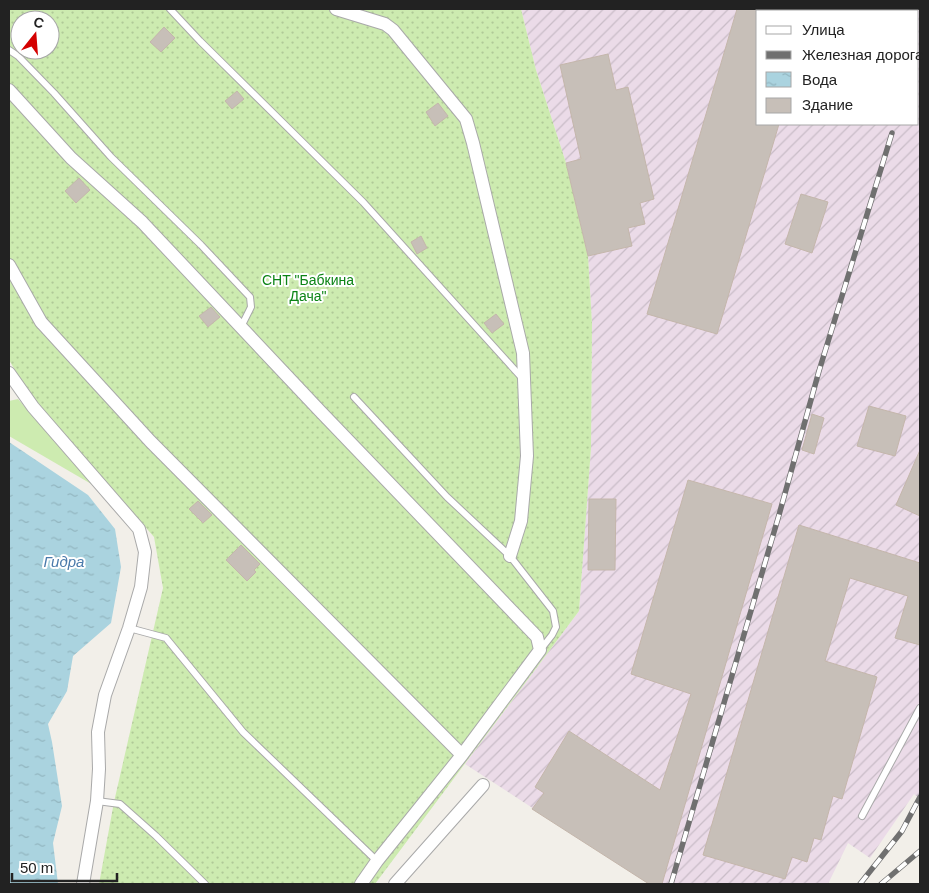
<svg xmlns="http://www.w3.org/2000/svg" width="929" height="893" font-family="Arial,sans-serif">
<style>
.industrial{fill:url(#industrial-furrows);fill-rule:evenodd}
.grass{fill:#cdebb0}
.garden{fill:url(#garden-dots);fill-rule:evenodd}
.water{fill:url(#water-ripples)}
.building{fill:#c7bfb8;stroke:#c4b6ab}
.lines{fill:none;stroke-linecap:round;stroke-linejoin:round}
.lane-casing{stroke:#a9a9a9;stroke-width:8}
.street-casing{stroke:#a9a9a9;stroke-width:14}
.lane{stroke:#fff;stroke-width:6}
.street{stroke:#fff;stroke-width:12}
.rail-casing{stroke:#707070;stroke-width:5.5}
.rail{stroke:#fff;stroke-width:4;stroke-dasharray:11;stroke-linecap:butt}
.labels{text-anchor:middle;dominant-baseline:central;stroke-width:4;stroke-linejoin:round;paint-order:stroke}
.park-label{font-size:14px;fill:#0c8416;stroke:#fff}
.water-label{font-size:15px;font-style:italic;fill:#4a7aab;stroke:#fff}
</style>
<defs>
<pattern id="industrial-furrows" width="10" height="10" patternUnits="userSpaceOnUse" patternTransform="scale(1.25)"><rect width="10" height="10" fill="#ebdbe8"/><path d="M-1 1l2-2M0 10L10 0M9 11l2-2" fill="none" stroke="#c9bcc7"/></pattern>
<pattern id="garden-dots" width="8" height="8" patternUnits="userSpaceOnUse" patternTransform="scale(1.25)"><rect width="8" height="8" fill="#cdebb0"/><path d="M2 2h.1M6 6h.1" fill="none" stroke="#b0c997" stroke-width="1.8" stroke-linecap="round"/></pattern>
<pattern id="water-ripples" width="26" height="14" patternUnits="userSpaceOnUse" patternTransform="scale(1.25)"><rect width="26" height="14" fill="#aad3df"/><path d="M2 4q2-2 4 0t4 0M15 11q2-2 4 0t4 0" fill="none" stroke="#92b5bf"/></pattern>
</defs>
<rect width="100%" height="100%" fill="#f2efe9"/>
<path class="industrial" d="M 521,9 L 920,9 L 920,799 L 914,794 L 870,858 L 848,843 L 828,884 L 649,884 L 465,764 L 579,611 L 591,448 L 592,324 L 588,256 L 566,163 L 536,70 ZM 758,11 L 918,11 L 918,124 L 758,124 Z"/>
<path class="grass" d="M 18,399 L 93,485 L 9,436 L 9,401 Z"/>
<path class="garden" d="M 9,9 L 521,9 L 536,70 L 566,163 L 588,256 L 592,324 L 591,448 L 579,611 L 375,884 L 99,884 L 114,802 L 163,588 L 154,537 L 28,392 L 9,360 ZM 20,20 L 50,20 L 50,50 L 20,50 Z"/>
<path class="water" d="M 9,442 L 88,495 L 115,529 L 121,567 L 111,623 L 73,656 L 67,691 L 48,724 L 52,742 L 62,806 L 53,843 L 58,884 L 9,884 Z"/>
<path class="building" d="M 737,9 L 758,9 L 758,124 L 779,124 L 717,334 L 647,314 Z
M 164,27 L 175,38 L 161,52 L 150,42 Z
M 608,54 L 616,90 L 628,87 L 654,199 L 640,203 L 645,224 L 628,228 L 632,246 L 588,256 L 566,163 L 581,159 L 560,65 Z
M 237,91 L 244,99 L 232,109 L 225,101 Z
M 438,103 L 448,116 L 435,126 L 426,112 Z
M 79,178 L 90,190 L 76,203 L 65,191 Z
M 801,194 L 828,202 L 812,253 L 785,244 Z
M 421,236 L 427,248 L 417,254 L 411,242 Z
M 211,307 L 220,317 L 208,327 L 199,316 Z
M 496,314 L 504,324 L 492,333 L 484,323 Z
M 869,406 L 906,416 L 895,456 L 857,446 Z
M 812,414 L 824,418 L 814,454 L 802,450 Z
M 920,450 L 920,516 L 896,505 Z
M 688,480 L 772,504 L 662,884 L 649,884 L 532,809 L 544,793 L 535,787 L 569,731 L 660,790 L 691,694 L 631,674 Z
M 589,499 L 616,499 L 615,570 L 588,570 Z
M 198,501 L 212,515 L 203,523 L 189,509 Z
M 799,525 L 920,563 L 920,645 L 895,638 L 908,596 L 850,578 L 825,661 L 877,677 L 842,799 L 833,796 L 821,840 L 814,838 L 807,862 L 792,857 L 785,879 L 703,855 Z
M 241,545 L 260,564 L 254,570 L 256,572 L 247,581 L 226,560 Z"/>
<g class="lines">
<defs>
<path id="lane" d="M 170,9 L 200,41 L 363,202 L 523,379
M 9,50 L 18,56 L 54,93 L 111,157 L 201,245 L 250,297 L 251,307 L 241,327
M 354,397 L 447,497 L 510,556 L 553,611 L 556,627 L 552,635 L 541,649
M 129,628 L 166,638 L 243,732 L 377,861
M 97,801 L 120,804 L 156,836 L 205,884
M 862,816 L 920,708"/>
<path id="street" d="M 336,9 L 385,24 L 393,30 L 466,119 L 473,143 L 523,353 L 527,456 L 521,521 L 510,556
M 9,90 L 71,158 L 142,222 L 320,411 L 537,637 L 540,650 L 462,755 L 377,861 L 361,884
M 9,265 L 41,322 L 150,441 L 462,755
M 9,373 L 33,407 L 139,529 L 145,552 L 141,587 L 129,628 L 105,695 L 98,732 L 99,769 L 97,801 L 83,884
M 395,884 L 483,785"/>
</defs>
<use href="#lane" class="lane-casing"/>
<use href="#street" class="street-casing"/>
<use href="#lane" class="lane"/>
<use href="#street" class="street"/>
<defs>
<path id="rail" d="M 671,884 L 779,515 L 819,371 L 892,133
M 860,884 L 902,831 L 920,797
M 881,884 L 920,851"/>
</defs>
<use href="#rail" class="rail-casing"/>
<use href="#rail" class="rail"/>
</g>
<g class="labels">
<g class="park-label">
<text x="308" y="280">СНТ "Бабкина<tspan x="308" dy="16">Дача"</tspan></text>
</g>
<g class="water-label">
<text x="64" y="561">Гидра</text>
</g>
</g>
<rect width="929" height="893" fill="none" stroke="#222222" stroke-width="20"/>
<rect x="756" y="10" width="162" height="115" fill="#ffffff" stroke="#a7a7a7"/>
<rect x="766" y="26" width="25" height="8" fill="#ffffff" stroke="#a7a7a7"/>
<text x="802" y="35" font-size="15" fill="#222222">Улица</text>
<rect x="766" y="51" width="25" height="8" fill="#707070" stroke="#a7a7a7"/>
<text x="802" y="60" font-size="15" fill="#222222">Железная дорога</text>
<rect x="766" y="72" width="25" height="15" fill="url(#water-ripples)" stroke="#a7a7a7"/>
<text x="802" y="85" font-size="15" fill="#222222">Вода</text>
<rect x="766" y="98" width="25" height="15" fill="#c7bfb8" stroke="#a7a7a7"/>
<text x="802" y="110" font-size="15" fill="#222222">Здание</text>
<g transform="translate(35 35) rotate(17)"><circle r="24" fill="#ffffff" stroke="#a7a7a7"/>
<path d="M0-4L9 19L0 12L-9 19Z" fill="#d40000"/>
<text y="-8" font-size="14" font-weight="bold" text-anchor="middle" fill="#222222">С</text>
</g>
<path d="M12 873v8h105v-8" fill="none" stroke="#222222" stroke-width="2.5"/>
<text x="20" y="873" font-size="15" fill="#222222" stroke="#ffffff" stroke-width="4" paint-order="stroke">50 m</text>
</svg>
